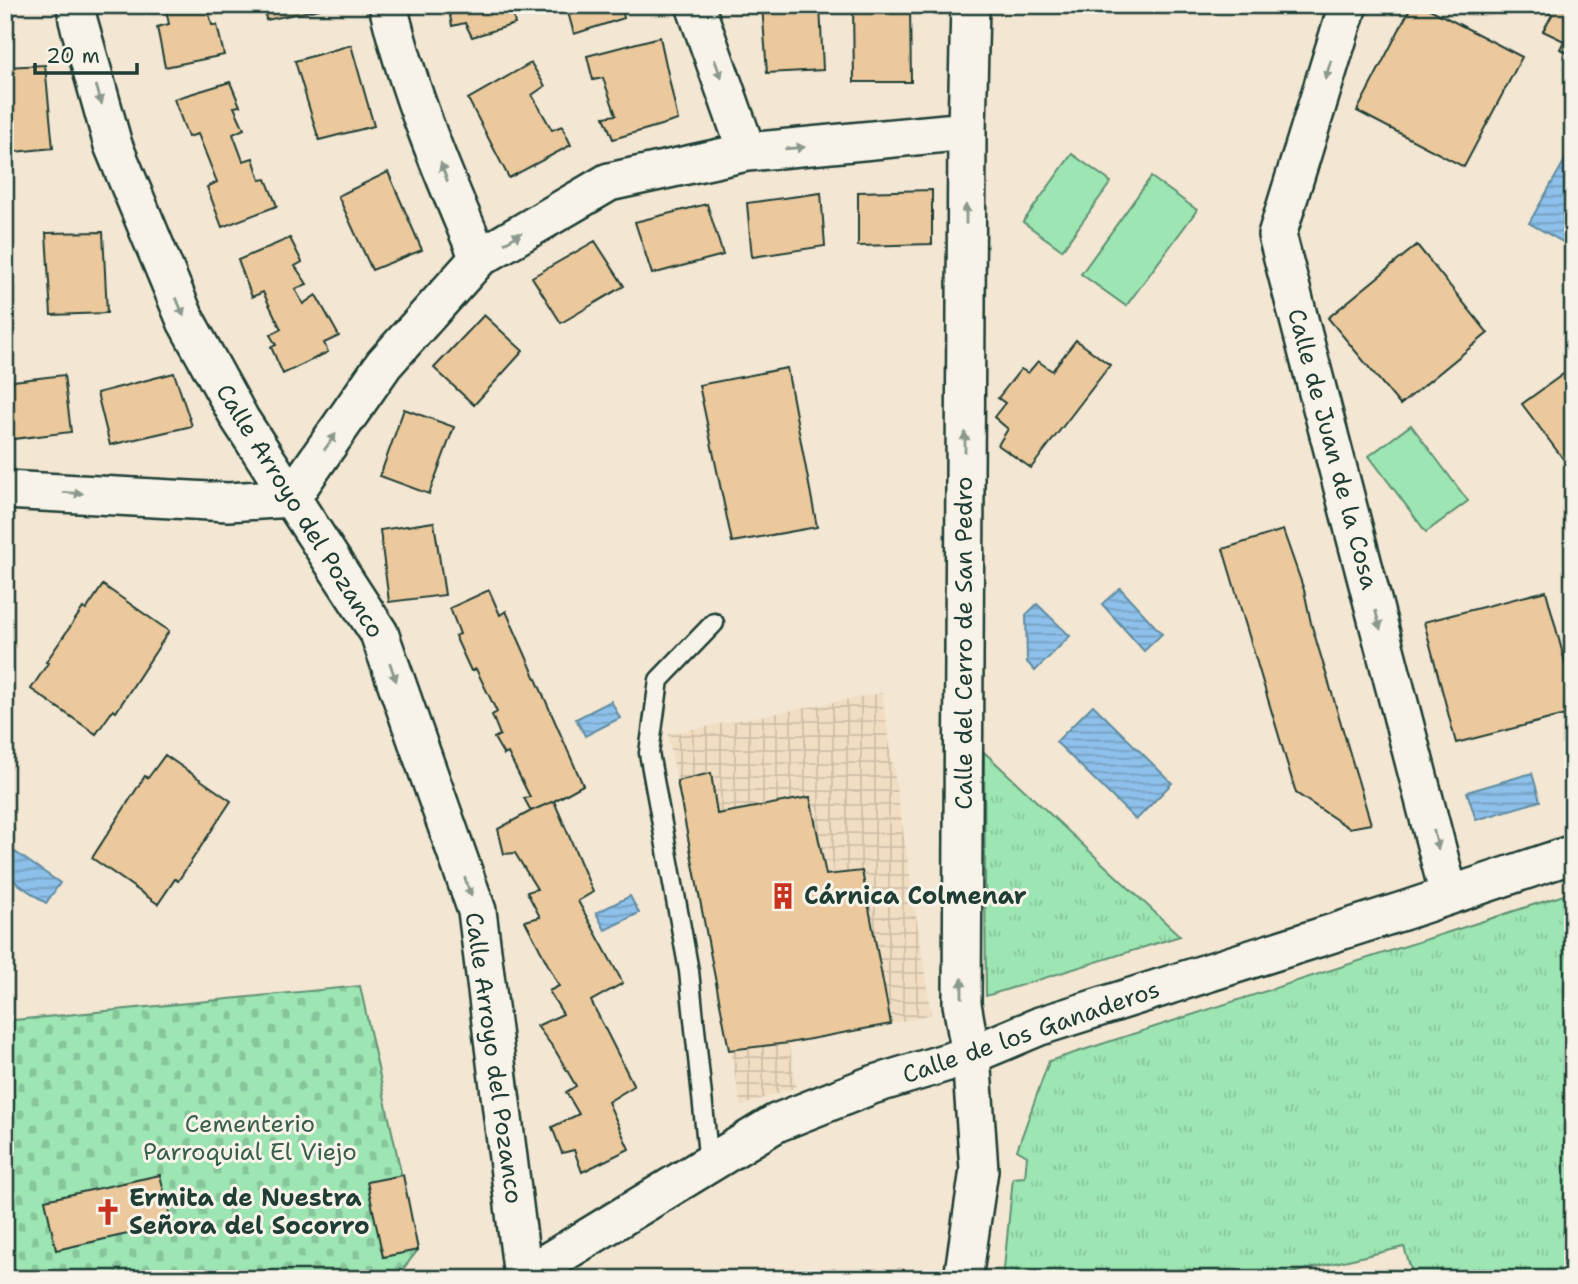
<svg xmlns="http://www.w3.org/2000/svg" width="1578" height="1284" font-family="'Shantell Sans',sans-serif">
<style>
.industrial{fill:url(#industrial-grid)}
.cemetery{fill:url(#cemetery-stones);stroke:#5e9174;stroke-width:2}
.park{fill:url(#park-tufts);stroke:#5e9174;stroke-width:2}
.pitch{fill:#9de5b3;stroke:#5e9174;stroke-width:2}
.water{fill:url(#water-rules);stroke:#618ca1;stroke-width:2}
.building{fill:#ebc99d;stroke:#1f3d34;stroke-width:2}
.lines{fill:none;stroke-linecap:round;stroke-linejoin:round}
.service-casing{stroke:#1f3d34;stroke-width:23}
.minor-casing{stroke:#1f3d34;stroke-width:42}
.service{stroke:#f7f3e8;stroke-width:18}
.minor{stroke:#f7f3e8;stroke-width:37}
.oneway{fill:#8b988e}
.labels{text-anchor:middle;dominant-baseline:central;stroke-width:6;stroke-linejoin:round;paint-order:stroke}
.street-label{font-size:24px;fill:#1f3d34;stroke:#f7f3e8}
.poi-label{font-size:24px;font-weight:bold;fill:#1f3d34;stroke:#f7f3e8;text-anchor:start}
.park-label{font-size:24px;fill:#385f4d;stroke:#f7f3e8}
</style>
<defs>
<pattern id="industrial-grid" width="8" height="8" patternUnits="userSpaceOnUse" patternTransform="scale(1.75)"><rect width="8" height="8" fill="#f1ddc2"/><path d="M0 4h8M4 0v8" fill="none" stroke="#cebfa7"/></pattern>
<pattern id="cemetery-stones" width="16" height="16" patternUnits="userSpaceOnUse" patternTransform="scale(1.75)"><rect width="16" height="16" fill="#9de5b3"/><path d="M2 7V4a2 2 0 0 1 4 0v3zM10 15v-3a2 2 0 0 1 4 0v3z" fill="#87c59b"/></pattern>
<pattern id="park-tufts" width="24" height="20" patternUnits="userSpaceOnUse" patternTransform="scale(1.75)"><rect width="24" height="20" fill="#9de5b3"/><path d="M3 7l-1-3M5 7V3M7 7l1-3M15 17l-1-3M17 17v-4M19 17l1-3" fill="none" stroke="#87c59b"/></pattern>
<pattern id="water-rules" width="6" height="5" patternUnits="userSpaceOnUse" patternTransform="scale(1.75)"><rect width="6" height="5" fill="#8dc0ea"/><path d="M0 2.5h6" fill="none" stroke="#739dbe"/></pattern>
</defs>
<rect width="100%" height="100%" fill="#f3e6d2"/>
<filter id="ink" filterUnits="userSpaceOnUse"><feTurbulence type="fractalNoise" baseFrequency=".0143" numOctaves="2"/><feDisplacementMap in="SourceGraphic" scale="14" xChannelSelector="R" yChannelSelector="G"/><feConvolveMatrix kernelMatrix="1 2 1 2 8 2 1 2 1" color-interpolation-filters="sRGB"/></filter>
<g filter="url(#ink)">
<path class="industrial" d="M 882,693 L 931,1014 L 891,1024 L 789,1043 L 796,1087 L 741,1106 L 668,734 Z"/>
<path class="cemetery" d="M 360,986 L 418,1250 L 395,1279 L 5,1279 L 5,1021 Z"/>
<path class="park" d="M 984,752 L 1180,936 L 986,996 Z
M 1573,892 L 1573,1277 L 1414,1279 L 1404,1247 L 1266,1279 L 1003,1279 L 1013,1178 L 1025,1177 L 1027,1156 L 1017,1150 L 1049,1061 Z"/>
<path class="pitch" d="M 1072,154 L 1111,182 L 1062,250 L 1023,222 Z
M 1151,177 L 1197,210 L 1126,306 L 1081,274 Z
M 1411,425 L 1468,501 L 1426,532 L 1369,456 Z"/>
<path class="water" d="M 1573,146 L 1573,246 L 1572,247 L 1529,223 Z
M 1120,588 L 1162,634 L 1144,651 L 1102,604 Z
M 1037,604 L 1070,636 L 1035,671 L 1027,662 L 1026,615 Z
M 611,701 L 620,718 L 585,736 L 576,719 Z
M 1093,705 L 1172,783 L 1136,820 L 1056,742 Z
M 1532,773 L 1540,801 L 1476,820 L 1467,792 Z
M 5,845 L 60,883 L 46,903 L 5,875 Z
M 630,896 L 639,913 L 605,930 L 596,913 Z"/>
<path class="building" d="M 165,5 L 207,5 L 212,25 L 217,25 L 224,55 L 165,67 L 157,27 L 169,24 Z
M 264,5 L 319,5 L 320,9 L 266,20 Z
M 448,5 L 511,5 L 515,24 L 472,37 L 465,23 L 452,26 Z
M 566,5 L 621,5 L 624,18 L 574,34 Z
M 762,5 L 820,5 L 823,70 L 767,73 Z
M 853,5 L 910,5 L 911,82 L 854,82 Z
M 1412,5 L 1422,5 L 1522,57 L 1464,167 L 1357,111 Z
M 1543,5 L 1555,8 L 1557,5 L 1573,5 L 1573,56 L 1560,49 L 1564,41 L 1543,31 L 1552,15 L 1541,8 Z
M 660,37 L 678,120 L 613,139 L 604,117 L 616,115 L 603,78 L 593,80 L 587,56 Z
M 351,45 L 374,126 L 319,140 L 295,61 Z
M 531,63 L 545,86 L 532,95 L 552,130 L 562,126 L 571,145 L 509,178 L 468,99 Z
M 45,65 L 53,148 L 5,153 L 5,67 Z
M 230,82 L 240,106 L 234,107 L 244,129 L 233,134 L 243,161 L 253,158 L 260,180 L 266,179 L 277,206 L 222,227 L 207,187 L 217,182 L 198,134 L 188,137 L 174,99 Z
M 388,172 L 422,250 L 372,270 L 338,196 Z
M 932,190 L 932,244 L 858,246 L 858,192 Z
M 821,193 L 825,246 L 752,257 L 747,203 Z
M 707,204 L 723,255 L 652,274 L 635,222 Z
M 103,232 L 107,313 L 51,315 L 46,233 Z
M 290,238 L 302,262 L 295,266 L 307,284 L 295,289 L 303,304 L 316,295 L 339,336 L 324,343 L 328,352 L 283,374 L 271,347 L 276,345 L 270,335 L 281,329 L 263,292 L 252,297 L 238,260 Z
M 595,241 L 624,286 L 561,323 L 532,277 Z
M 1417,245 L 1488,333 L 1400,405 L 1328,318 Z
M 484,315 L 523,351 L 474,405 L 434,368 Z
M 1076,340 L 1110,365 L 1031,468 L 998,445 L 1008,429 L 994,417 L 1005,403 L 998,398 L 1021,369 L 1028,373 L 1038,361 L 1052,371 Z
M 1573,367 L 1573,472 L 1522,404 Z
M 787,368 L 817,527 L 732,542 L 699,385 Z
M 174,373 L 192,426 L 110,445 L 97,393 Z
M 64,375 L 71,432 L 5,440 L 5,382 Z
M 404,409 L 454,427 L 429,494 L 380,476 Z
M 434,522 L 445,595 L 389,602 L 380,530 Z
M 1283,530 L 1304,590 L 1311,623 L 1371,824 L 1349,828 L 1296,793 L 1223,549 Z
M 103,585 L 169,631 L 116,712 L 113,710 L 96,734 L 31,689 L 48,663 L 46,662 L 83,608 L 86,610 Z
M 489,590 L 500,615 L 506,611 L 583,785 L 554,801 L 531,811 L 524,798 L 530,797 L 508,753 L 504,755 L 494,738 L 500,735 L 492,715 L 497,712 L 476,669 L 471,671 L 455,636 L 460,634 L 450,608 Z
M 1546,591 L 1573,692 L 1573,713 L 1456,743 L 1424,622 Z
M 165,755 L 231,801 L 178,881 L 175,879 L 158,904 L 92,858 L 145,776 L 148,778 Z
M 711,773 L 717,814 L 810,797 L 826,875 L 862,871 L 891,1024 L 789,1043 L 729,1050 L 677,781 Z
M 554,801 L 593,892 L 578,901 L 623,983 L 591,1001 L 634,1086 L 608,1102 L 629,1149 L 582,1172 L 574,1150 L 562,1153 L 552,1127 L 579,1114 L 566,1092 L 576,1086 L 555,1050 L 537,1026 L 563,1014 L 549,991 L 559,986 L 525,921 L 540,917 L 527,892 L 537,889 L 515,853 L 504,854 L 498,829 L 531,811 Z
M 160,1175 L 172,1224 L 56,1250 L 45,1200 Z
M 403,1175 L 418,1250 L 383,1257 L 367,1182 Z"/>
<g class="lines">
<defs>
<path id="service" d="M 709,1164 L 689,971 L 649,753 L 659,680 L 714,623"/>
<path id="minor" d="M 76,5 L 78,20 L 113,145 L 186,321 L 240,419 L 379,633 L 477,911 L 523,1277
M 388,5 C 408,92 444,176 479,258
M 695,5 L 747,152
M 1348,5 L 1277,235 L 1449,895
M 5,490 L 228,502 L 291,498 L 384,364 L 479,258 L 609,182 L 747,152 L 967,131
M 520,1279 L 776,1123 L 872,1085 L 971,1055 L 1040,1026 L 1406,910 L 1573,854
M 963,1279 L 979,1170 L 971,1055 L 962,1004 L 967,131 L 970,5"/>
</defs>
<use href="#service" class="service-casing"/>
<use href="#minor" class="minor-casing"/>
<use href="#service" class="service"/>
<use href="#minor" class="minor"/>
</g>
<defs><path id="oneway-solid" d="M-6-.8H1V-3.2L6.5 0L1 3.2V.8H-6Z" transform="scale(1.75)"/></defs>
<g class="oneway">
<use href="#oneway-solid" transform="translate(718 69) rotate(70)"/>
<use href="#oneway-solid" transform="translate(1328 70) rotate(107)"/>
<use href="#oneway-solid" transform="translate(99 95) rotate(74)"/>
<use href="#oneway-solid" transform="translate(795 148) rotate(-5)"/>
<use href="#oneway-solid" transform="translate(444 172) rotate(-110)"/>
<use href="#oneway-solid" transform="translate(966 214) rotate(-90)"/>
<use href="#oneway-solid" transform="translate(513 238) rotate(-30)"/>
<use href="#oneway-solid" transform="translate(180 307) rotate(68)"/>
<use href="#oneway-solid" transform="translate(330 442) rotate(-55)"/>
<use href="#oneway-solid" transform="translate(965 442) rotate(-90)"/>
<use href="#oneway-solid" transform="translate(73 493) rotate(3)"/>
<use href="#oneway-solid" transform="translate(1378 620) rotate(75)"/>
<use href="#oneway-solid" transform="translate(393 672) rotate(71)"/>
<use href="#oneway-solid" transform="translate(1436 840) rotate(76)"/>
<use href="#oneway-solid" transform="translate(468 887) rotate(71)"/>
<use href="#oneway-solid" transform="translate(962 988) rotate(-90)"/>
</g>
</g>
<defs>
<symbol id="building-bare" viewBox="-9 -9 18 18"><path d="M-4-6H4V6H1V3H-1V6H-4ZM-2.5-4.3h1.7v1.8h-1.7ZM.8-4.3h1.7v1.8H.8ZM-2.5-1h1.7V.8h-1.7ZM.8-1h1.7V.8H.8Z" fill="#c8321e" stroke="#f7f3e8" stroke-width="2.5" paint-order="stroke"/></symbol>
<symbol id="church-bare" viewBox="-9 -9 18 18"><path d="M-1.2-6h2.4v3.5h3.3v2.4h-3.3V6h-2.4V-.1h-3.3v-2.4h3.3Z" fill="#c8321e" stroke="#f7f3e8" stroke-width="2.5" paint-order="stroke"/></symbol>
</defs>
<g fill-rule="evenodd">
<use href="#building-bare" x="764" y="877" width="38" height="38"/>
<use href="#church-bare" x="89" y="1193" width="38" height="38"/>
</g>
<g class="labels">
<g class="street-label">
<text transform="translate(1333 449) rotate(75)">Calle de Juan de la Cosa</text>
<text transform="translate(300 511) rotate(58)">Calle Arroyo del Pozanco</text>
<text transform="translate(964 643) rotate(-90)">Calle del Cerro de San Pedro</text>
<text transform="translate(1031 1032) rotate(-19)">Calle de los Ganaderos</text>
<text transform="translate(494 1058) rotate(82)">Calle Arroyo del Pozanco</text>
</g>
<g class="poi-label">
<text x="804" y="896">Cárnica Colmenar</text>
<text x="129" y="1198">Ermita de Nuestra<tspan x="129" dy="28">Señora del Socorro</tspan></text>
</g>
<g class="park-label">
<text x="250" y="1124">Cementerio<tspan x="250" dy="28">Parroquial El Viejo</tspan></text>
</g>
</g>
<rect width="1578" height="1284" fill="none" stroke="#f7f3e8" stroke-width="28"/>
<rect x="14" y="14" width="1550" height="1256" fill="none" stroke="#1f3d34" stroke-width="2.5" filter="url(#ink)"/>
<path d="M35 63v10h102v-10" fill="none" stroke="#1f3d34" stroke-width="3.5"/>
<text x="46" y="63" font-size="21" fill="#1f3d34" stroke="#f7f3e8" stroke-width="5" paint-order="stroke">20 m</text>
</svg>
